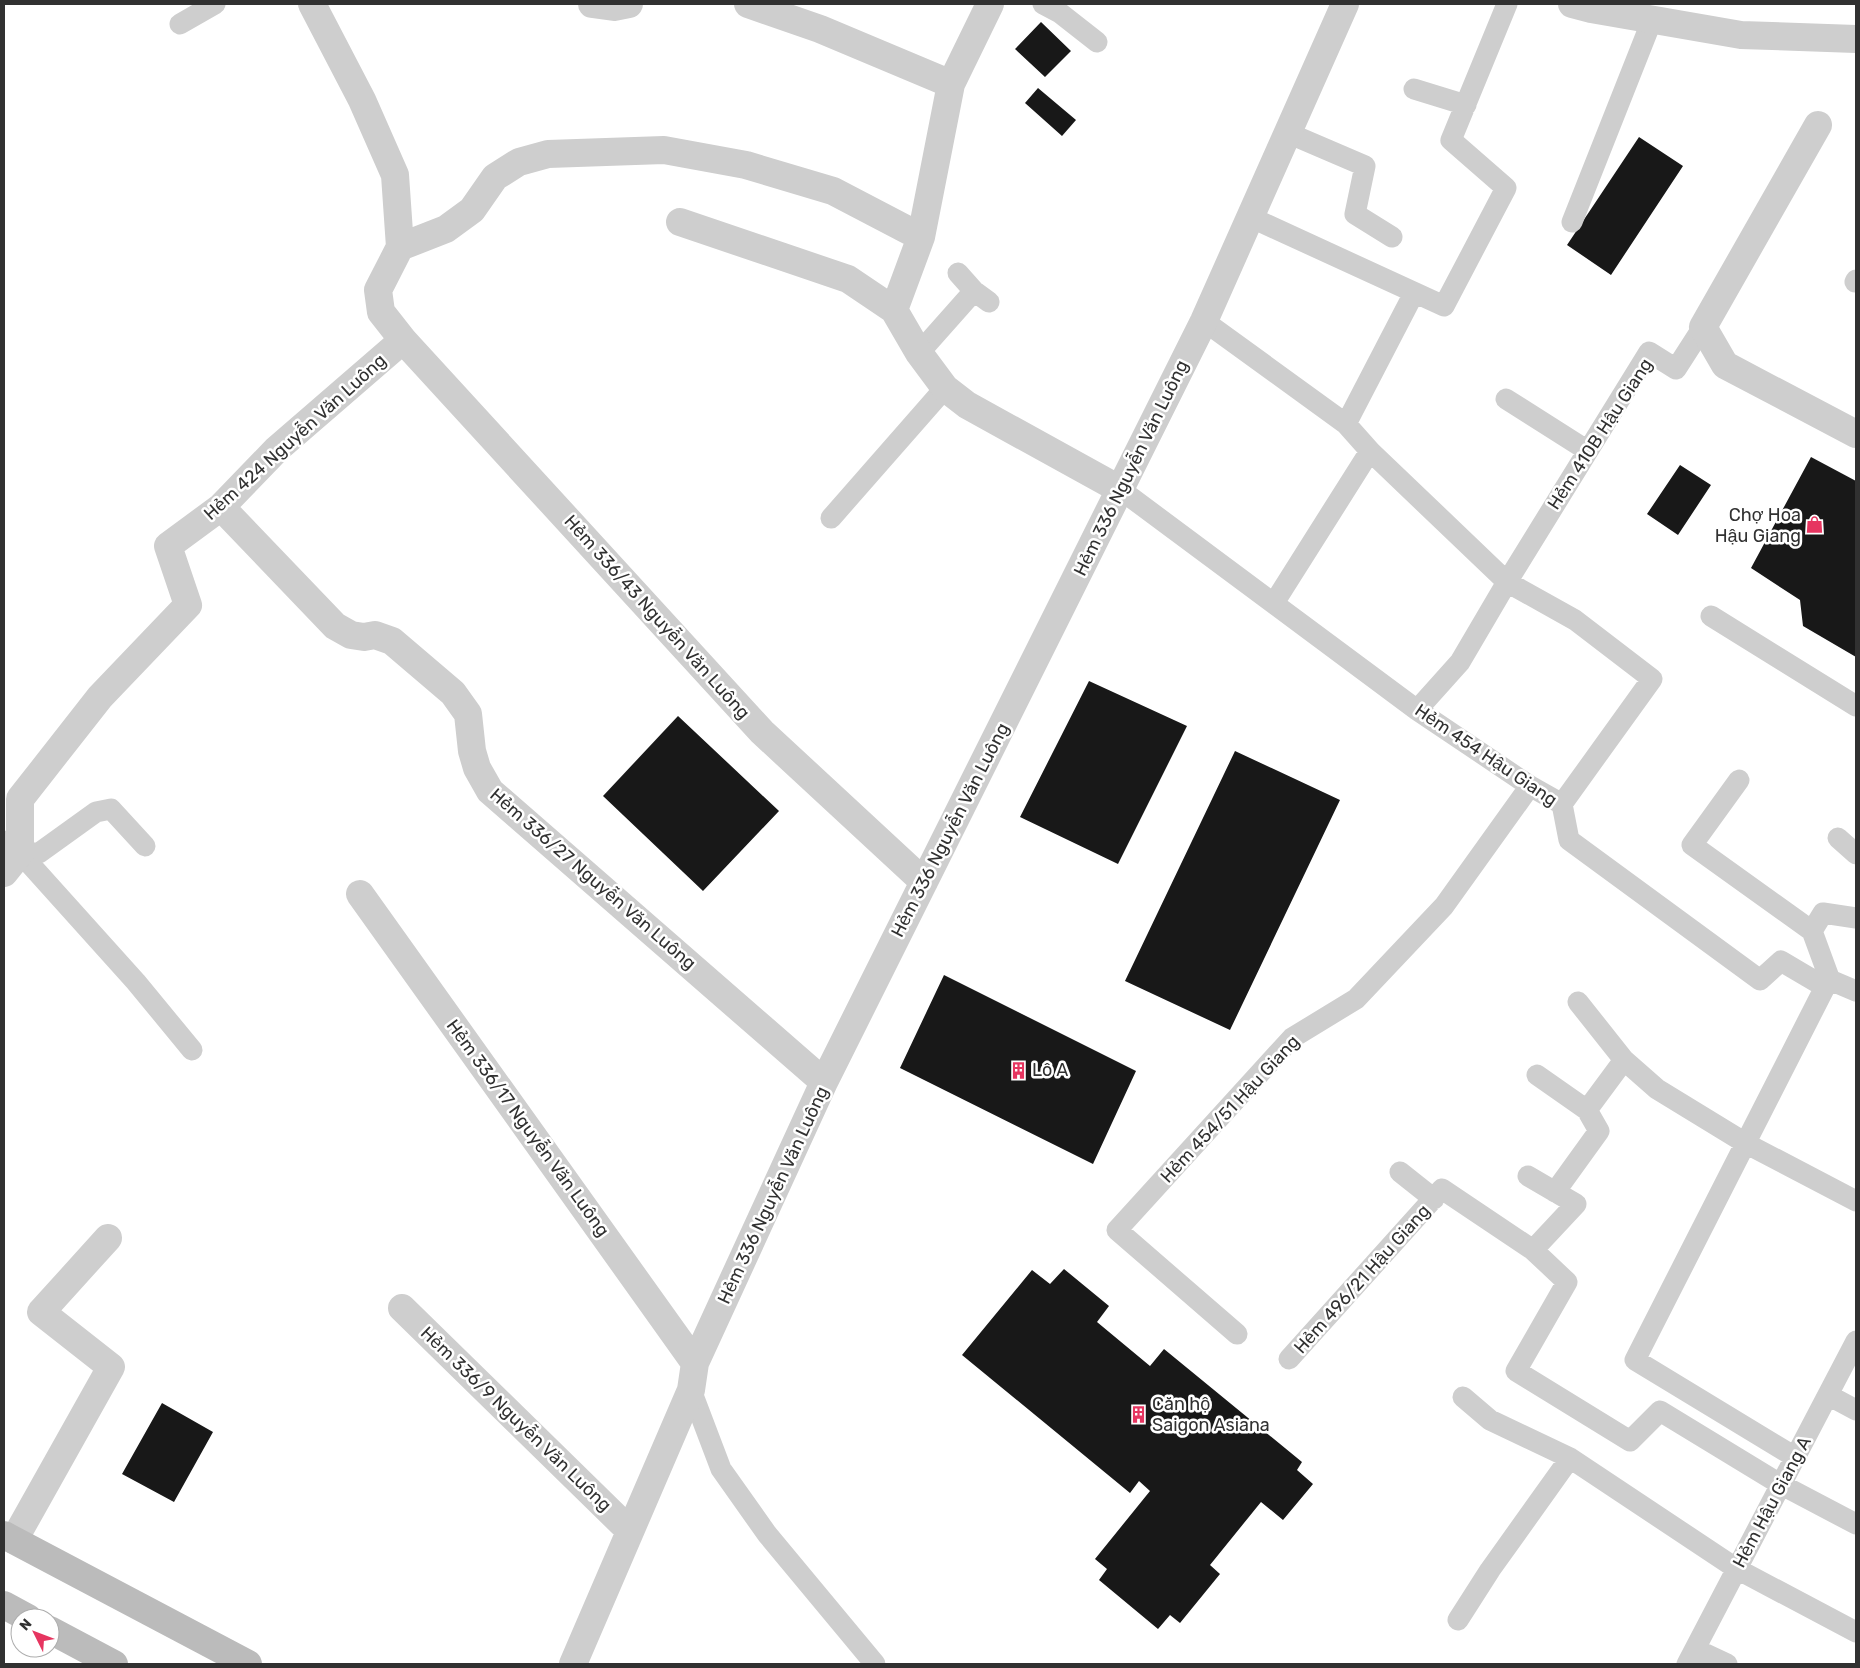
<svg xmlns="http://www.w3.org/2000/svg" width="1860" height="1668" font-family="Rubik,sans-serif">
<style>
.building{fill:#181818}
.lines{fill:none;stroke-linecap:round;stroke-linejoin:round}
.service{stroke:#cecece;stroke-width:21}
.minor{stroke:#cecece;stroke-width:28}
.tertiary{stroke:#cecece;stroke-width:28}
.secondary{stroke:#bbb;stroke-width:28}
.labels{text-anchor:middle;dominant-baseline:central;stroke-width:5;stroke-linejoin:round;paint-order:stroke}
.street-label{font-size:18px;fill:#313131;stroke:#fff}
.poi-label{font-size:18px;fill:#313131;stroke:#fff;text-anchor:start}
</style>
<rect width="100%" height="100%" fill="#fff"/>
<path class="building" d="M 1041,22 L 1071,51 L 1045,77 L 1015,49 Z
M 1038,88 L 1076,120 L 1062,136 L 1025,103 Z
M 1639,137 L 1683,166 L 1611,275 L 1567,245 Z
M 1811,457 L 1856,481 L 1856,657 L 1803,626 L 1800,600 L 1751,568 Z
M 1680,465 L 1711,485 L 1678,535 L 1647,514 Z
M 1089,681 L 1187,726 L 1118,864 L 1020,817 Z
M 678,716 L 779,811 L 703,891 L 603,796 Z
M 1235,751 L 1340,800 L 1230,1030 L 1125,981 Z
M 944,975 L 1136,1071 L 1093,1164 L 900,1068 Z
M 1064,1269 L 1109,1306 L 1097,1322 L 1150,1366 L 1164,1349 L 1302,1462 L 1297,1470 L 1313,1484 L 1283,1520 L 1261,1502 L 1210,1565 L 1220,1574 L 1180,1623 L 1170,1615 L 1158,1629 L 1099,1580 L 1107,1569 L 1095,1559 L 1150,1491 L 1139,1481 L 1130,1493 L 962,1355 L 1032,1270 L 1050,1284 Z
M 162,1403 L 213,1432 L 174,1502 L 122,1474 Z"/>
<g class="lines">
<path class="service" d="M 1043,4 L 1060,13 L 1097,42
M 180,24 L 215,4
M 1414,89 L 1466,105
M 1288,133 L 1365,166 L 1355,214 L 1392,237
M 1250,217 L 1444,306 L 1506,188 L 1451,140 L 1507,4
M 1572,222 L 1652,20
M 958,273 L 974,291
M 1855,282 L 1856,280
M 1204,321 L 1346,424 L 1370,451 L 1274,603
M 919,353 L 974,291 L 989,302
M 1506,399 L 1588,451
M 1346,424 L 1414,293
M 1370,451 L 1507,582 L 1649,352 L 1676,369 L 1703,327
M 1121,490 L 1417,710 L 1530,786 L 1562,804 L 1569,840 L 1760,980 L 1781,961 L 1825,987 L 1830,980 L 1856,991
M 831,518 L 945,388
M 1711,616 L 1856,706
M 1417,710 L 1460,662 L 1507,582 L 1575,620 L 1652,679 L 1562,804
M 1739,780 L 1692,845 L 1812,931 L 1830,980
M 1838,838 L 1856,854
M 4,841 L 20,853 L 136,982 L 192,1050
M 20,853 L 39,853 L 96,812 L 111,809 L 145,846
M 1812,931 L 1823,913 L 1856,918
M 1578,1002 L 1624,1060 L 1587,1110
M 1624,1060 L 1657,1089 L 1747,1144 L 1856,1201
M 1537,1075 L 1587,1110 L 1599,1131 L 1555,1192
M 1400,1172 L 1434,1199
M 1528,1176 L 1576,1204 L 1533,1250
M 1237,1334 L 1117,1230 L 1292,1038 L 1356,999 L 1444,906 L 1530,786
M 1289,1359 L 1442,1189 L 1533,1250 L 1567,1282 L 1516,1371 L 1630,1441 L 1660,1411 L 1780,1484 L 1856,1524
M 691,1390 L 721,1469 L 767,1534 L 875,1664
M 1828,1395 L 1856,1410
M 1463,1397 L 1490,1420 L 1570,1458 L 1737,1569 L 1856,1632
M 1795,1457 L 1635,1360 L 1825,987
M 1458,1620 L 1490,1570 L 1570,1458
M 1695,1649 L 1727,1664
M 1687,1664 L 1856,1341"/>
<path class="minor" d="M 312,4 L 362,100 L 395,175 L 400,247 L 378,290 L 381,312 L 403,340 L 762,732 L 924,882
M 592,4 L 614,7 L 629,4
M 748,4 L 820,29 L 951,84
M 1818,125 L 1703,327 L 1725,365 L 1856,434
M 680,222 L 848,279 L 894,310 L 919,353 L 945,388 L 967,405 L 1121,490
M 400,247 L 446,229 L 472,210 L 495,177 L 519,162 L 548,154 L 664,150 L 746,165 L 833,191 L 921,237
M 894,310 L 921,237 L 951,84 L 990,4
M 221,507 L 335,626 L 351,635 L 364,637 L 375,635 L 392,641 L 453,693 L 468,714 L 472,751 L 477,768 L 490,791 L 824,1082
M 4,873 L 20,853 L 20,799 L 100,697 L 188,605 L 168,546 L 221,507 L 277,449 L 403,340
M 360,894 L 695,1363
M 402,1308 L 630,1531
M 14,1540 L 111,1367 L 41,1312 L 108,1238
M 573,1664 L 691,1390 L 695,1363 L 824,1082 L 1204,321 L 1345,4"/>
<path class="tertiary" d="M 1572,4 L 1591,9 L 1741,35 L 1856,39"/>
<path class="secondary" d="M 4,1535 L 248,1664
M 4,1605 L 28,1618
M 50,1630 L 114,1664"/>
</g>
<defs>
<symbol id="shop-bare" viewBox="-9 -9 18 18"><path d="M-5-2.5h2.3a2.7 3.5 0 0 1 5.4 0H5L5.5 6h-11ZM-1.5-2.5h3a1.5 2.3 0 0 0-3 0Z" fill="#e63560" stroke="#fff" stroke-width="2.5" paint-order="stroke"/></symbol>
<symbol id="building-bare" viewBox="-9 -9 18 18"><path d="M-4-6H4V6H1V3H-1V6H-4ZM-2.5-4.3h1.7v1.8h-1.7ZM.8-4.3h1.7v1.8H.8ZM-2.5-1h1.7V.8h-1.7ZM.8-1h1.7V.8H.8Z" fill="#e63560" stroke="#fff" stroke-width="2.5" paint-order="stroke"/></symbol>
</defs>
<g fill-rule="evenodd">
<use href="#shop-bare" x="1802" y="512" width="25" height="25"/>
<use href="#building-bare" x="1006" y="1058" width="25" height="25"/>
<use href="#building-bare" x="1126" y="1402" width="25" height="25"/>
</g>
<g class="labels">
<g class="street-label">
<text transform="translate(1600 434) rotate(-57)">Hẻm 410B Hậu Giang</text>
<text transform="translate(295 437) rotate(-42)">Hẻm 424 Nguyễn Văn Luông</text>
<text transform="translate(1131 468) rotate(-64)">Hẻm 336 Nguyễn Văn Luông</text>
<text transform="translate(657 617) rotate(48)">Hẻm 336/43 Nguyễn Văn Luông</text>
<text transform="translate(1486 755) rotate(34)">Hẻm 454 Hậu Giang</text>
<text transform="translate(950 830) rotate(-63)">Hẻm 336 Nguyễn Văn Luông</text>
<text transform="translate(593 879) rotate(41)">Hẻm 336/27 Nguyễn Văn Luông</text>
<text transform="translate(1230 1109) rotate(-47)">Hẻm 454/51 Hậu Giang</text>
<text transform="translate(528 1128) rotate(54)">Hẻm 336/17 Nguyễn Văn Luông</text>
<text transform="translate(773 1195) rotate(-65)">Hẻm 336 Nguyễn Văn Luông</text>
<text transform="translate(1362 1279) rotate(-48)">Hẻm 496/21 Hậu Giang</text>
<text transform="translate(516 1419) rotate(44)">Hẻm 336/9 Nguyễn Văn Luông</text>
<text transform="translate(1772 1502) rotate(-62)">Hẻm Hậu Giang A</text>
</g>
<g class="poi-label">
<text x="1801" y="515" text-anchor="end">Chợ Hoa<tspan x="1801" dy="21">Hậu Giang</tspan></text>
<text x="1032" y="1070">Lô A</text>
<text x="1152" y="1404">Căn hộ<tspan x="1152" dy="21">Saigon Asiana</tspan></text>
</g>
</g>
<rect width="1860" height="1668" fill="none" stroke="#313131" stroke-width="10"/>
<g transform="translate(35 1633) rotate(312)"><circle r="24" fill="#ffffff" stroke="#adadad"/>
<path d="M0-4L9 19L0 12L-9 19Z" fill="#e63560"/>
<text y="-8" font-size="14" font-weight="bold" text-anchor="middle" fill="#313131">N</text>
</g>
</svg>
